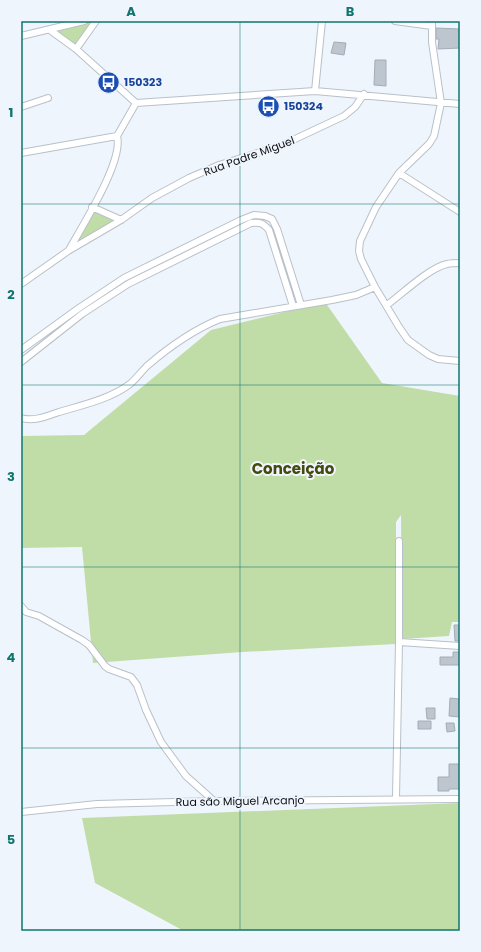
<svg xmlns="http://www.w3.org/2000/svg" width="481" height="952" font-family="Poppins,sans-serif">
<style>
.green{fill:#c0dda7}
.building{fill:#bdc5cf;stroke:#a4acb5}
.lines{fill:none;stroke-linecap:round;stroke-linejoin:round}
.minor-casing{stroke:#b9c0ca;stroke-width:8}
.minor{stroke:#fff;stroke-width:6}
.grid{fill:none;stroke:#0f766e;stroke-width:1;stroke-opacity:0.55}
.labels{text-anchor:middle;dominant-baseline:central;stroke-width:4;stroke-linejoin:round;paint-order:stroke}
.transit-label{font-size:11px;font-weight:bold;fill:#164399;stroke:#eff5fd;text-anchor:start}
.street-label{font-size:11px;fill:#0e1014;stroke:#eff5fd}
.district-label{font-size:15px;font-weight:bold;fill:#44490d;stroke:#eff5fd}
.neatline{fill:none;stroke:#0f766e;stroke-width:1.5}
.grid-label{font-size:13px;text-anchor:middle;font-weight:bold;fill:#0f766e}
</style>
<rect width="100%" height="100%" fill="#eff5fd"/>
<path class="green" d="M 75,21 L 100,21 L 79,52 L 49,28 Z
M 92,202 L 118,220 L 71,250 Z
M 325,302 L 382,383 L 460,396 L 460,622 L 452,622 L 449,636 L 402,639 L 401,515 L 396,522 L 396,644 L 242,652 L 93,663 L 82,547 L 21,548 L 21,436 L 84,435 L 211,330 Z
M 460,803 L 460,931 L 184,931 L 95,883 L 82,818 Z"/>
<path class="building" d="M 436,28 L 460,29 L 460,48 L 438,49 L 439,39 L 436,39 Z
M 334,42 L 346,43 L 344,55 L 331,53 Z
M 375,60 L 386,60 L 386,86 L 374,85 Z
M 454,625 L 460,625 L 460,641 L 455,641 Z
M 453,652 L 460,652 L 460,665 L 440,665 L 440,657 L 453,657 Z
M 450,698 L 460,699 L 460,717 L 449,716 Z
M 426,708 L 435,708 L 435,719 L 427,719 Z
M 418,721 L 431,721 L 431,729 L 418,729 Z
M 446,723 L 454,723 L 455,731 L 447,732 Z
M 449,764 L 460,764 L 460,789 L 449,789 L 449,791 L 438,791 L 438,777 L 449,777 Z"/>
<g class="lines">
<defs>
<path id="minor" d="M 395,21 L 432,26
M 432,21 L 432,42 L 441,103 L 434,136 L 429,144 L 399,173 L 376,207 L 360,241 L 359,251 L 361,259 L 375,287 L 399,327 L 408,340 L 429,355 L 438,359 L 460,361
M 50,30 L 76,49 L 136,103
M 21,36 L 84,21
M 76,49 L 96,21
M 315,91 L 322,21
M 136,103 L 315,91 L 460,104
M 21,107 L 48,98
M 21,153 L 117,136
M 399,173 L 460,212
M 92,207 L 121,220
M 69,250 C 82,226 124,161 117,136 L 136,103
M 21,284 L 68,251 L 121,220 L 152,198 L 189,178 L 219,165 L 280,146 L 344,116 L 355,107 L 364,94
M 387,305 C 402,294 429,268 447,264 C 451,263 456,263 460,263
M 21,350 L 79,308 L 124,278 L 241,220 L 254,215 L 265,216 L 272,219 L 277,229 L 301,305
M 21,362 L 82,314 L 128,284 L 251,223 C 260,222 263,223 269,230 L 293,306
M 21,418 C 34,422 47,416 59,412 C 83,405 110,399 130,384 C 136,379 141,372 147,366 C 169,347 193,330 220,319 L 332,300 L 356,295 L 375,287
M 21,606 L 26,612 L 39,616 L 82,640 L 89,645 L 105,666 L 109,669 L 131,677 L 137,685 L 146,710 L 161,742 L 186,776 L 214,801
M 399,642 L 460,646
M 396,798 L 399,642 L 399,541
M 21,812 L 97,804 L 214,801 L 460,799"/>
</defs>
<use href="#minor" class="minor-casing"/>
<use href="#minor" class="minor"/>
</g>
<path class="grid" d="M 240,21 L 240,931M 21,204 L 460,204M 21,385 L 460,385M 21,567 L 460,567M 21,748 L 460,748"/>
<defs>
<symbol id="bus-disc" viewBox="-11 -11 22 22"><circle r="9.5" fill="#1a4fb4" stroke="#eff5fd"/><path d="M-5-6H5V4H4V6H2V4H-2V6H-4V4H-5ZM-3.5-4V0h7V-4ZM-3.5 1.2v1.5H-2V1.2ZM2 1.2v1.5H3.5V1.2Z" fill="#fff"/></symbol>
</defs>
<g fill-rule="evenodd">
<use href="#bus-disc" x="96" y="70" width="25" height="25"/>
<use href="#bus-disc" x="256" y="94" width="25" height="25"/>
</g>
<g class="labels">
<g class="transit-label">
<text x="124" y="82">150323</text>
<text x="284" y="106">150324</text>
</g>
<g class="street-label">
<text transform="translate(249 156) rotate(-20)">Rua Padre Miguel</text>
<text transform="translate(240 801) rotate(-1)">Rua são Miguel Arcanjo</text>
</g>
<g class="district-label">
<text x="293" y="468">Conceição</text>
</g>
</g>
<rect width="481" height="952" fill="none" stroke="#eff5fd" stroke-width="44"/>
<rect x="22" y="22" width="437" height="908" class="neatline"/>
<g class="grid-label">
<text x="131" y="16">A</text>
<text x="350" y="16">B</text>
<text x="11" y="117">1</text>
<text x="11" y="299">2</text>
<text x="11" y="481">3</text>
<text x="11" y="662">4</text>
<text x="11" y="844">5</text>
</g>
</svg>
